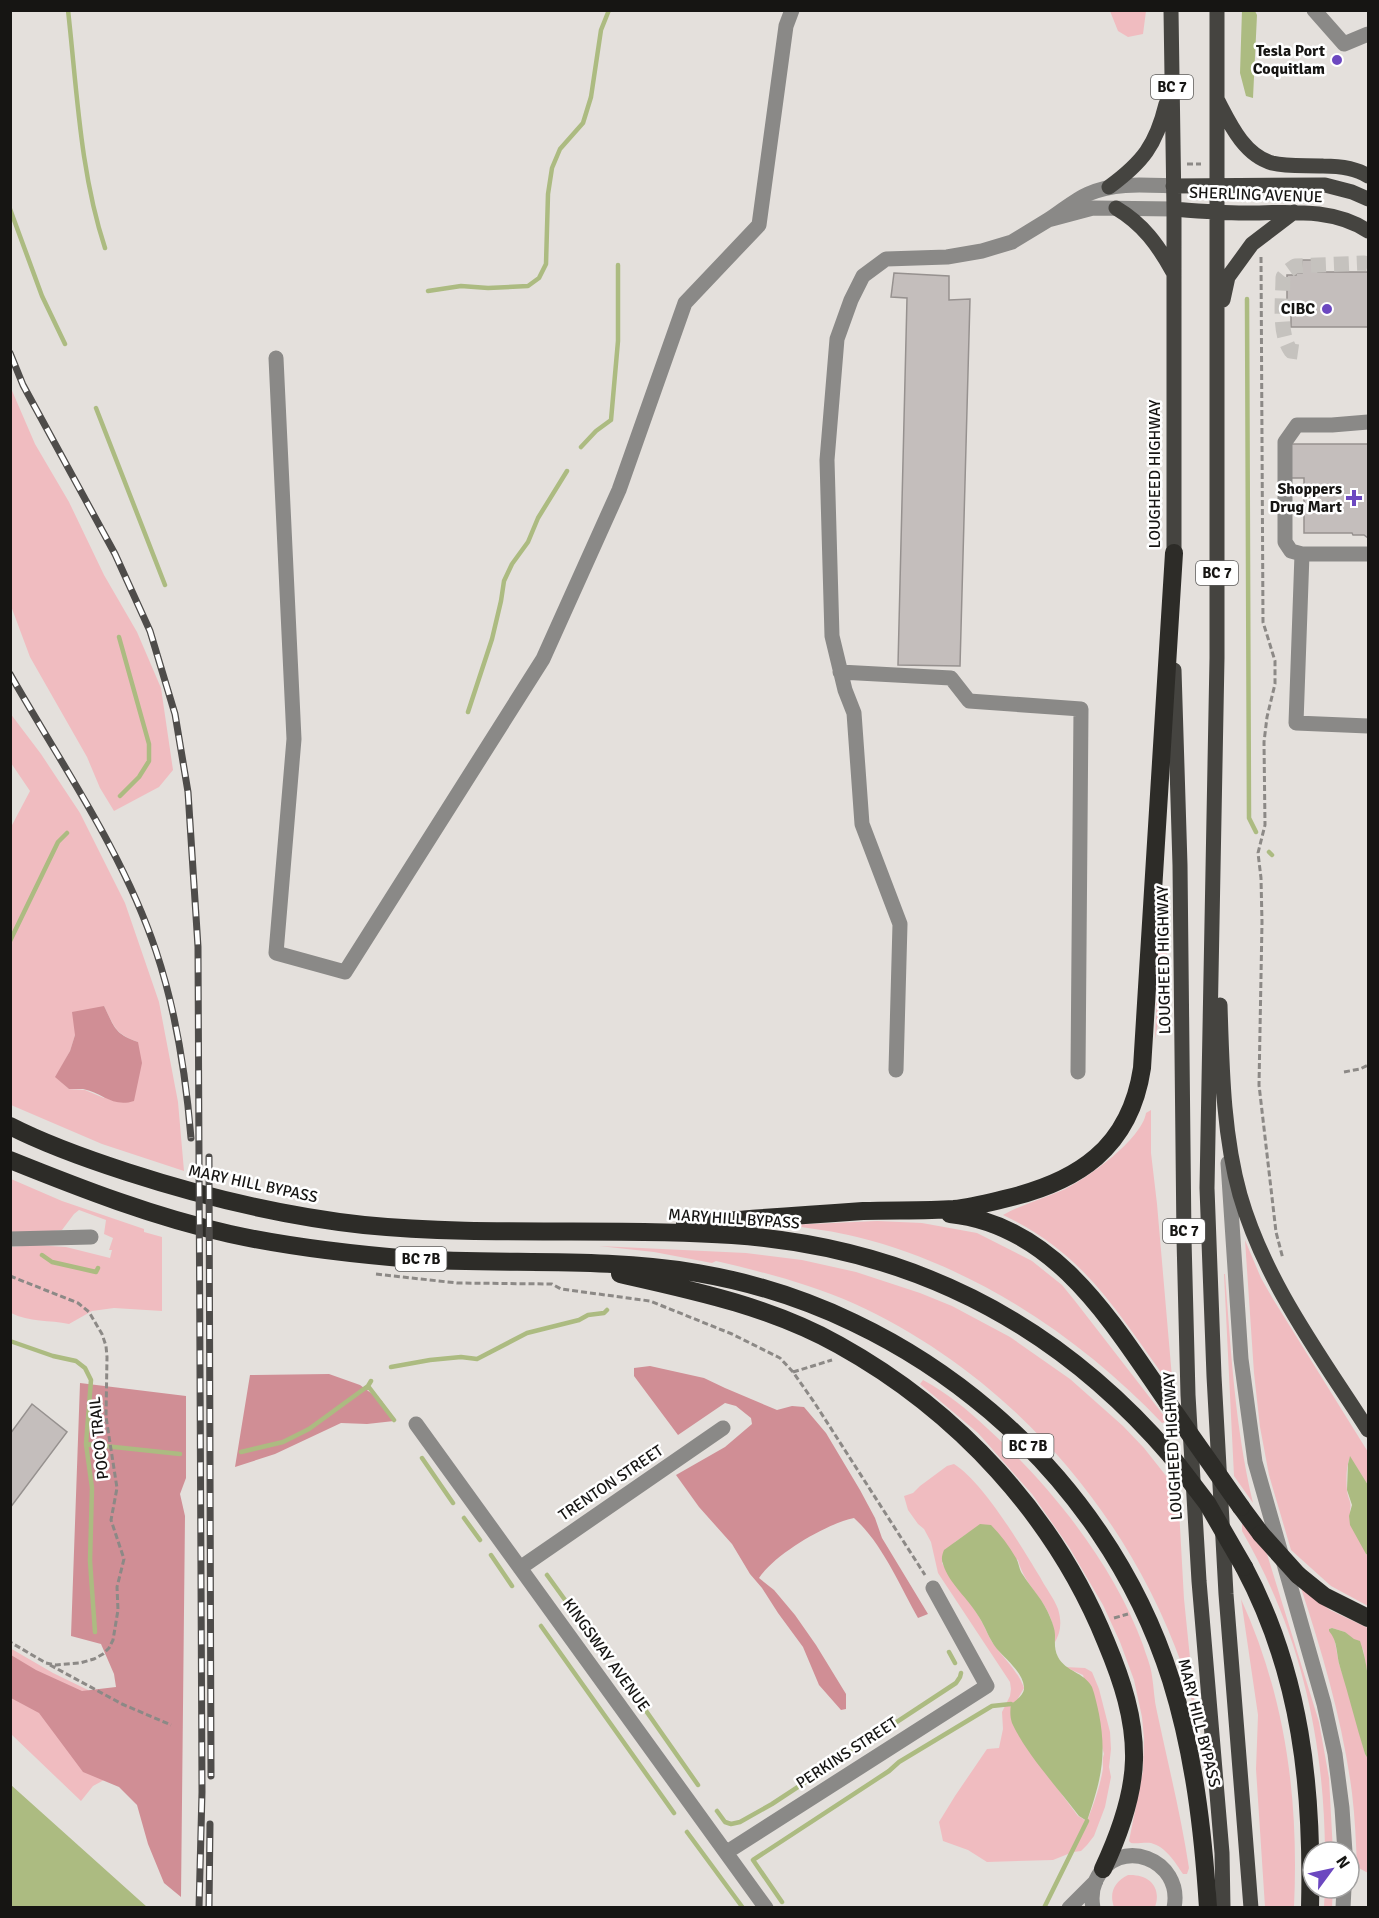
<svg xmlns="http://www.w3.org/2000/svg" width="1379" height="1918" font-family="Signika,sans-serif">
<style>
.green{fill:#f0bcc0;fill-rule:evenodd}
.forest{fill:#d08e95}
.water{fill:#acbb81}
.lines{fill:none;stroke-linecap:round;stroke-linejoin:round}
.stream{stroke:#acbb81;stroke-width:4.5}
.building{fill:#c4bebc;stroke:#96918f;stroke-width:1.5}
.minor-tunnel{stroke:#c5c2be;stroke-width:15;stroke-dasharray:15 8;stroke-linecap:butt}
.path{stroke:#8c8986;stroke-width:3;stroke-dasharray:6 3;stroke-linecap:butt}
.minor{stroke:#8a8987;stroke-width:15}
.major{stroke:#454440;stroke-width:15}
.highway{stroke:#2d2c28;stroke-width:18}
.rail-casing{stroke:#4e4c4a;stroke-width:7}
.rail{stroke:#fff;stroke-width:4.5;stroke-dasharray:14;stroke-linecap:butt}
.highway-bridge{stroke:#2d2c28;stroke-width:18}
.poi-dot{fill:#6c48c0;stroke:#fff;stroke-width:2}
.labels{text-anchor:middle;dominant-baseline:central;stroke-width:5;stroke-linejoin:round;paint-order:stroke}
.shield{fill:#fff;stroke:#5c5b5a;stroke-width:1.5}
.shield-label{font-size:15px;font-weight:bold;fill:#161513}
.poi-label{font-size:16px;font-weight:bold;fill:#161513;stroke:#fff;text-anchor:end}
.street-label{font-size:16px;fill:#161513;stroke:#fff}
</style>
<rect width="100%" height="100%" fill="#e4e0dc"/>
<path class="green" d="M 1110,11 L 1146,11 L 1143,34 L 1128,37 L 1118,31 Z
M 10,386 L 35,444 L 69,502 L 104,575 L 137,632 L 161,688 L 173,770 L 159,787 L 114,811 L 100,788 L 87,757 L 30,657 L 11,606 Z
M 10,713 L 41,754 L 80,813 L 125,903 L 159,1002 L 178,1102 L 184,1171 L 102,1144 L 11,1105 L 11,827 L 30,791 L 11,763 ZM 104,1006 C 114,1026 115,1034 138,1042 L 104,1098 L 85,1090 L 69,1089 L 56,1077 L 70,1051 L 75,1035 Z
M 1162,928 C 1175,964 1160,1005 1155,1040 L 1159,938 Z
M 1151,1110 L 1151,1153 L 1157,1204 L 1173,1389 C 1120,1317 1087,1254 1003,1215 C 1022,1204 1043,1199 1063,1190 C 1087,1179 1142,1139 1146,1113 Z
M 11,1179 L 62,1201 L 144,1229 L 144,1232 L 162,1237 L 162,1311 L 114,1308 L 92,1311 L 69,1324 C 50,1320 29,1322 11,1313 L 11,1247 L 34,1245 L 66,1247 L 110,1258 L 112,1250 L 109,1250 L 113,1238 L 104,1234 L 106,1220 L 79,1210 L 74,1214 L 62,1230 L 11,1236 Z
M 877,1221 L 922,1223 L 977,1233 L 1032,1261 L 1062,1285 L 1075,1301 L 1168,1421 L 1162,1423 C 1080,1337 972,1265 857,1237 C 834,1231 812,1229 789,1225 Z
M 1245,1240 L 1261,1278 L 1273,1299 L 1368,1452 L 1368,1485 L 1350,1457 C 1346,1467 1346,1480 1347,1491 C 1348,1499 1352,1502 1350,1510 L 1366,1554 L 1368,1555 L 1368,1606 L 1331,1586 L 1291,1550 L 1269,1475 L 1260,1427 L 1254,1373 Z
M 599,1246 L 746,1253 L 802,1260 L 856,1272 L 920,1293 L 952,1306 L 1010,1337 L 1070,1379 L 1123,1426 L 1144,1448 L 1178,1491 L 1184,1599 L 1197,1727 C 1193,1706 1189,1685 1182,1665 C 1126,1508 1007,1374 855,1304 C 810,1284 763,1272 716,1261 L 712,1263 L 654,1252 Z
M 1224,1274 L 1225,1274 C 1231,1351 1235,1427 1253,1503 L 1234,1476 Z
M 923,1380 C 947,1393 968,1410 988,1429 C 1051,1486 1114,1565 1143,1645 C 1146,1655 1151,1666 1152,1676 C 1154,1688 1154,1700 1157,1712 C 1168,1764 1181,1815 1189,1868 L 1187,1874 L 1183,1874 C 1175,1862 1166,1847 1151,1843 C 1145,1842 1137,1844 1131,1843 L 1129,1841 L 1143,1771 L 1144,1739 L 1142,1717 L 1134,1680 L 1120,1642 L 1103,1605 L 1069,1547 L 1032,1494 L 978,1433 L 920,1384 Z
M 954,1464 C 984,1483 1021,1546 1040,1577 C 1045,1587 1054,1598 1058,1609 C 1062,1622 1061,1632 1054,1644 C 1058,1606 1026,1592 1018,1560 L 968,1533 L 955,1542 L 942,1563 C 953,1582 968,1598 979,1617 C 985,1626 988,1637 995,1646 C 1005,1660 1018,1671 1024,1688 L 1017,1700 L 1012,1722 L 1031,1753 L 1078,1816 L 1087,1821 C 1093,1807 1101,1783 1103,1768 C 1103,1763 1102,1760 1104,1754 L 1083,1675 L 1065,1667 L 1085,1668 L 1092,1672 L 1099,1689 L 1110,1732 L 1111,1749 L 1109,1767 L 1111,1777 L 1105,1807 L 1094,1836 L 1087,1845 L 1081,1851 L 1073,1852 L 1053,1860 L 987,1862 L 968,1850 L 943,1841 L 939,1822 L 955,1796 L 987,1749 L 999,1748 L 1003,1729 L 1002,1712 L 1010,1696 L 1011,1689 L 1010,1682 L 938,1573 L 931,1542 L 924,1529 L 918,1524 L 908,1510 L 904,1496 L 913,1493 L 920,1486 L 947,1466 Z
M 1242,1523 L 1267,1554 L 1319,1722 L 1329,1778 L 1333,1852 L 1325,1852 C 1324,1737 1300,1632 1242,1531 Z
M 1301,1588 L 1330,1610 L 1368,1628 L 1368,1677 L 1363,1649 L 1345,1632 L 1332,1628 L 1329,1629 L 1334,1637 L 1339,1664 L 1348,1690 L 1365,1754 L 1368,1759 L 1368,1873 L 1357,1867 C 1356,1842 1355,1818 1352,1793 C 1343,1723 1323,1655 1301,1588 Z
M 1241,1599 C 1286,1698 1299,1800 1294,1907 L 1265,1907 L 1256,1769 L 1258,1715 Z
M 10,1648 L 53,1673 L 88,1690 L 104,1780 L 93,1786 L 81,1801 L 11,1734 Z
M 1128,1875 C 1149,1874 1162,1887 1155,1907 L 1114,1907 C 1109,1893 1114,1882 1128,1875 Z
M 1325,1888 L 1333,1888 L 1332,1907 L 1324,1907 Z"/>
<path class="forest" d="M 104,1006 C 114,1026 114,1034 138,1042 L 142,1063 L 134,1101 C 113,1108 103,1093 83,1089 C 79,1089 73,1089 69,1089 L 55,1077 L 70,1051 L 75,1035 L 72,1012 Z
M 650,1366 L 704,1378 L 725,1388 L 777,1410 L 792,1406 L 804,1407 L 826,1433 L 860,1490 L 875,1518 L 882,1538 L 928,1614 L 918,1618 C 900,1586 882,1543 854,1518 C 826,1524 775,1554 759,1578 L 774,1590 L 795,1615 L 816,1645 L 846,1694 L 846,1709 L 841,1710 L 819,1685 L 803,1647 L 778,1613 L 762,1588 L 750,1574 L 732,1544 L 699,1507 L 676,1475 L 725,1447 L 752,1424 L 751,1418 L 736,1406 L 725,1403 L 678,1435 L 634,1376 L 634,1368 Z
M 329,1374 L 360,1385 L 382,1401 L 394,1421 L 367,1424 L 341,1423 L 275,1454 L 235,1467 L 250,1375 Z
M 80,1383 L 186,1396 L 186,1478 L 180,1494 L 185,1516 L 181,1897 L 164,1883 L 148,1844 L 137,1805 L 119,1787 L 83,1772 L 39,1713 L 11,1698 L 11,1655 L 36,1670 L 82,1691 L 116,1687 L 114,1674 L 101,1644 L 71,1636 Z"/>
<path class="water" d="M 1242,10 L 1255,11 L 1257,15 L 1253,98 L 1246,96 L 1240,73 Z
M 1350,1456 L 1368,1485 L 1368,1555 L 1366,1554 L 1350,1525 L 1349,1516 L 1352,1505 L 1347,1490 L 1348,1464 Z
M 980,1524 L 991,1525 C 1001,1535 1009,1546 1016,1558 C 1019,1563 1019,1570 1023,1575 C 1032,1589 1044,1601 1050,1617 C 1052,1622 1055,1629 1055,1635 C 1055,1643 1054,1649 1058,1657 C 1066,1672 1084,1672 1092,1687 C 1095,1695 1097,1705 1099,1714 C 1107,1756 1101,1780 1087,1821 L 1079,1816 C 1058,1788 1026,1754 1012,1723 C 1010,1717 1010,1711 1011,1704 C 1016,1701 1025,1694 1024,1687 C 1023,1673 1006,1659 997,1649 C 989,1639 986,1628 979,1617 C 969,1599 949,1584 943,1564 C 941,1559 942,1555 944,1550 Z
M 1332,1628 L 1345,1632 L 1354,1639 L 1360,1641 C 1373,1678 1369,1720 1368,1759 L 1365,1754 C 1356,1725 1349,1696 1340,1667 C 1336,1654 1338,1641 1329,1631 L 1329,1629 Z
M 10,1785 L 11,1785 L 147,1907 L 11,1907 Z"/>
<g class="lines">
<path class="stream" d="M 68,10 C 77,90 80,172 105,248
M 10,209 L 42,296 L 65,344
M 428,291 L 461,286 L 488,288 L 528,286 L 539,278 L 546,264 L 548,194 L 552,168 L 560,149 L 583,123 L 591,97 L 601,30 L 609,10
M 1247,299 L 1249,818 L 1256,832
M 96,408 L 165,585
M 581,447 L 596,431 L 611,420 L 618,341 L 618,265
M 119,637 L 149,744 L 149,761 L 139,777 L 120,796
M 468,712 L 492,639 L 501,601 L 504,581 L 512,564 L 528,542 L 538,518 L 567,471
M 1269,852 L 1272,855
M 10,941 L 58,842 L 67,833
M 42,1255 L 52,1262 L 96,1272 L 98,1268
M 10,1341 L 53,1356 L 76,1361 L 85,1368 L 91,1380 L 86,1444 L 92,1488 L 90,1561 L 95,1632
M 391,1367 L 430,1360 L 461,1357 L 477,1359 L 527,1333 L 579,1320 L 588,1315 L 604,1313 L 607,1310
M 368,1386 L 394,1420
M 86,1444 L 180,1454
M 241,1452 L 283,1442 L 309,1429 L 368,1386 L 371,1381
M 422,1458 L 453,1503
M 464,1518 L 480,1540
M 491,1555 L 512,1586
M 547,1575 L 607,1658
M 541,1626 L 674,1813
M 949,1652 L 955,1663
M 637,1698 L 698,1785
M 717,1811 L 725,1822 L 731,1824 L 740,1822 L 772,1804 L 956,1683 L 960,1677 L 961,1673
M 687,1832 L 743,1908
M 782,1902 L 753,1860 L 889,1771 L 899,1762 L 992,1706 L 1011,1704
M 1044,1908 L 1087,1821"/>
</g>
<path class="building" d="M 1302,260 L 1318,260 L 1318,272 L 1368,272 L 1368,327 L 1291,327 L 1291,302 L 1287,302 L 1287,275 L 1296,275 L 1296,273 L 1302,273 Z
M 894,273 L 949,276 L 949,300 L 970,299 L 960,666 L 898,665 L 907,298 L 891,297 Z
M 1291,444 L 1368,444 L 1368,538 L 1364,535 L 1353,535 L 1352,533 L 1304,533 L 1304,478 L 1291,478 Z
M 32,1404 L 67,1432 L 10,1508 L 10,1434 Z"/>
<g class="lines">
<path class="minor-tunnel" d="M 1298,352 L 1291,351 C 1278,333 1283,299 1283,277 L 1288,271 L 1295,266 L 1364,263 L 1368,264"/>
<path class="path" d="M 1187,164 L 1201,164
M 1261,257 L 1263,622 L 1275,661 L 1275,684 L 1267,717 L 1264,742 L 1265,825 L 1258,853 L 1261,878 L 1262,922 L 1259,1085 L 1276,1232 L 1283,1259
M 1344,1072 L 1360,1069 L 1368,1065
M 376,1274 L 457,1283 L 552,1284 L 561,1289 L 650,1301 L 732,1334 L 780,1358 L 793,1372 L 814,1402 L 925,1575
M 10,1276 L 78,1303 L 89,1312 L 102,1334 L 106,1346 L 107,1357 L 106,1417 L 117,1488 L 111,1520 L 124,1559 L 117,1587 L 118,1610 L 113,1640 L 109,1648 L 103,1654 L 94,1659 L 80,1663 L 56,1665 L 46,1663 L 10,1642
M 793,1372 L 832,1360
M 1114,1618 L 1128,1614
M 50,1665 L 122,1704 L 171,1725"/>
<path class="minor" d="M 1314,10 L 1344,44 L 1368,34
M 1173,186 C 1145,185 1115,182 1088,194 C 1074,200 1061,212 1048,220 L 1093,208 L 1174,209
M 276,358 L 294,739 L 276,953 L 345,972 L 543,659 L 619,490 L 685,303 L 759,225 L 786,26 L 792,10
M 1302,554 L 1291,551 L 1285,542 L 1285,442 L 1297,425 L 1332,425 L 1368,422
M 1368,554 L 1302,554 L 1296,723 L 1368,726
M 840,672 L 951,678 L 969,701 L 1081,709 L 1078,1072
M 896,1070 L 900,924 L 862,824 L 854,713 L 845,690 L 832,636 L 827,460 L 837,339 L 851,300 L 863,276 L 886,259 L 947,257 L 982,251 L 1012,242 L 1048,220
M 1228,1163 L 1241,1359 L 1255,1462 L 1324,1704 L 1335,1754 L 1342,1808 L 1345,1852
M 10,1239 L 91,1237
M 416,1424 L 766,1908
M 520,1568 L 723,1428
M 727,1852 L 987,1686 L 933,1588
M 1069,1908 L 1096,1881
M 1093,1908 C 1091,1898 1092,1889 1096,1880 C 1118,1834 1184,1859 1174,1908
M 1343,1908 L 1344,1888"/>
<path class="major" d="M 1171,10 L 1174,209 L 1174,565
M 1217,10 L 1217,658 L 1207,1188 L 1214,1376 L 1226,1594 L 1251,1908
M 1218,101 C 1230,124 1244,155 1272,163 C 1288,167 1307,165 1323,166 C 1338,166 1356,168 1368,176
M 1173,186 L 1325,185 L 1352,192 L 1368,199
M 1109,187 C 1143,162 1156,145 1166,104
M 1116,208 C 1143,224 1158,245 1173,272
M 1174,209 C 1198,211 1221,213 1245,213 C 1286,213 1332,207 1368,231
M 1223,300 L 1228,277 L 1252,244 L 1294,212
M 1174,670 L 1180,865 L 1184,1239 L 1188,1395 L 1199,1581 L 1222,1853 L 1223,1908
M 1220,1005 C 1222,1068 1223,1134 1240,1195 C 1265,1282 1320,1355 1368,1430"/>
<path class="highway" d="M 10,1126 C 47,1145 87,1159 127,1172 C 204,1197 283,1216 364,1225 C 486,1237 609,1227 732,1235 C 909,1247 1056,1322 1171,1456
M 10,1160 C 82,1189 154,1217 230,1234 C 289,1247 351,1254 412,1259 C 507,1265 603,1257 698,1273 C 914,1310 1104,1469 1171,1680 C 1194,1754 1203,1830 1208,1908
M 950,1214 C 1056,1225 1113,1324 1168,1403
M 685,1224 C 745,1219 804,1215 863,1211 C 894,1210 924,1211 954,1209 C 971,1207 987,1203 1004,1199 C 1078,1182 1130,1148 1142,1068 L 1174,553
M 620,1274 C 696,1291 771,1307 839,1345 C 958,1411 1055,1516 1106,1642 C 1122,1680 1135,1719 1134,1760 C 1133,1798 1119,1835 1103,1869
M 1241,1507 L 1261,1534
M 1244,1567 C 1301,1674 1313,1788 1310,1908
M 1298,1575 L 1324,1596 L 1368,1618"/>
<defs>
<path id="rail" d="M 10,353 L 23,385 L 115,554 L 150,631 L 175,714 L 188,792 L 198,947 L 202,1792 L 199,1908
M 10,674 C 61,764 123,852 156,951 C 176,1011 186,1076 191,1138
M 209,1157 L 211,1776
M 209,1908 L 210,1824"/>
</defs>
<use href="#rail" class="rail-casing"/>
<use href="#rail" class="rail"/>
<path class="highway-bridge" d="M 1168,1403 L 1241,1507
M 1171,1456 L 1207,1503 L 1244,1567
M 1261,1534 L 1298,1575"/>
</g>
<g class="poi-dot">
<circle cx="1337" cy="60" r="6"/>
<circle cx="1327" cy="309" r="6"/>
<path d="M1351 489h6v6h6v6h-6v6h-6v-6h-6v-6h6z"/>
</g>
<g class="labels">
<g class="shield">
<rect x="1151" y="75" width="42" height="24" rx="4.5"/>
<rect x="1196" y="561" width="42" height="24" rx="4.5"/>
<rect x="1163" y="1219" width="42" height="24" rx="4.5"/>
<rect x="395.5" y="1247" width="51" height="24" rx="4.5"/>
<rect x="1002.5" y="1434" width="51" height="24" rx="4.5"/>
</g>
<g class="shield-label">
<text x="1172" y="87">BC 7</text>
<text x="1217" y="573">BC 7</text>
<text x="1184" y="1231">BC 7</text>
<text x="421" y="1259">BC 7B</text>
<text x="1028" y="1446">BC 7B</text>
</g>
<g class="poi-label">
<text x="1325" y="51">Tesla Port<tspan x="1325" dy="18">Coquitlam</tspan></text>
<text x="1315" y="309">CIBC</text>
<text x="1342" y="489">Shoppers<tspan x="1342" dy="18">Drug Mart</tspan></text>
</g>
<g class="street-label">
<text transform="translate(1256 195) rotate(2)">SHERLING AVENUE</text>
<text transform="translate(1155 474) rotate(-90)">LOUGHEED HIGHWAY</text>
<text transform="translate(1164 960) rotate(-91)">LOUGHEED HIGHWAY</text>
<text transform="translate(253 1184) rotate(12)">MARY HILL BYPASS</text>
<text transform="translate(734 1219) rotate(4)">MARY HILL BYPASS</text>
<text transform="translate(99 1438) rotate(-96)">POCO TRAIL</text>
<text transform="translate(1173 1446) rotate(-93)">LOUGHEED HIGHWAY</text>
<text transform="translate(611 1483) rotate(-34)">TRENTON STREET</text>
<text transform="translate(606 1655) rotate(54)">KINGSWAY AVENUE</text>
<text transform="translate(1199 1723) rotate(76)">MARY HILL BYPASS</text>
<text transform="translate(847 1753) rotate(-33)">PERKINS STREET</text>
</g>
</g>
<rect width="1379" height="1918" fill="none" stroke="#161513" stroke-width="24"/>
<g transform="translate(1331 1870) rotate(57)"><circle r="28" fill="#ffffff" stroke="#a2a1a1" stroke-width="1.5"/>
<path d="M0-4.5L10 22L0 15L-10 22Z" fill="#6c48c0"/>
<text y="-9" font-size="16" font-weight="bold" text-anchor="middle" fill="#161513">N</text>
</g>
</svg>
